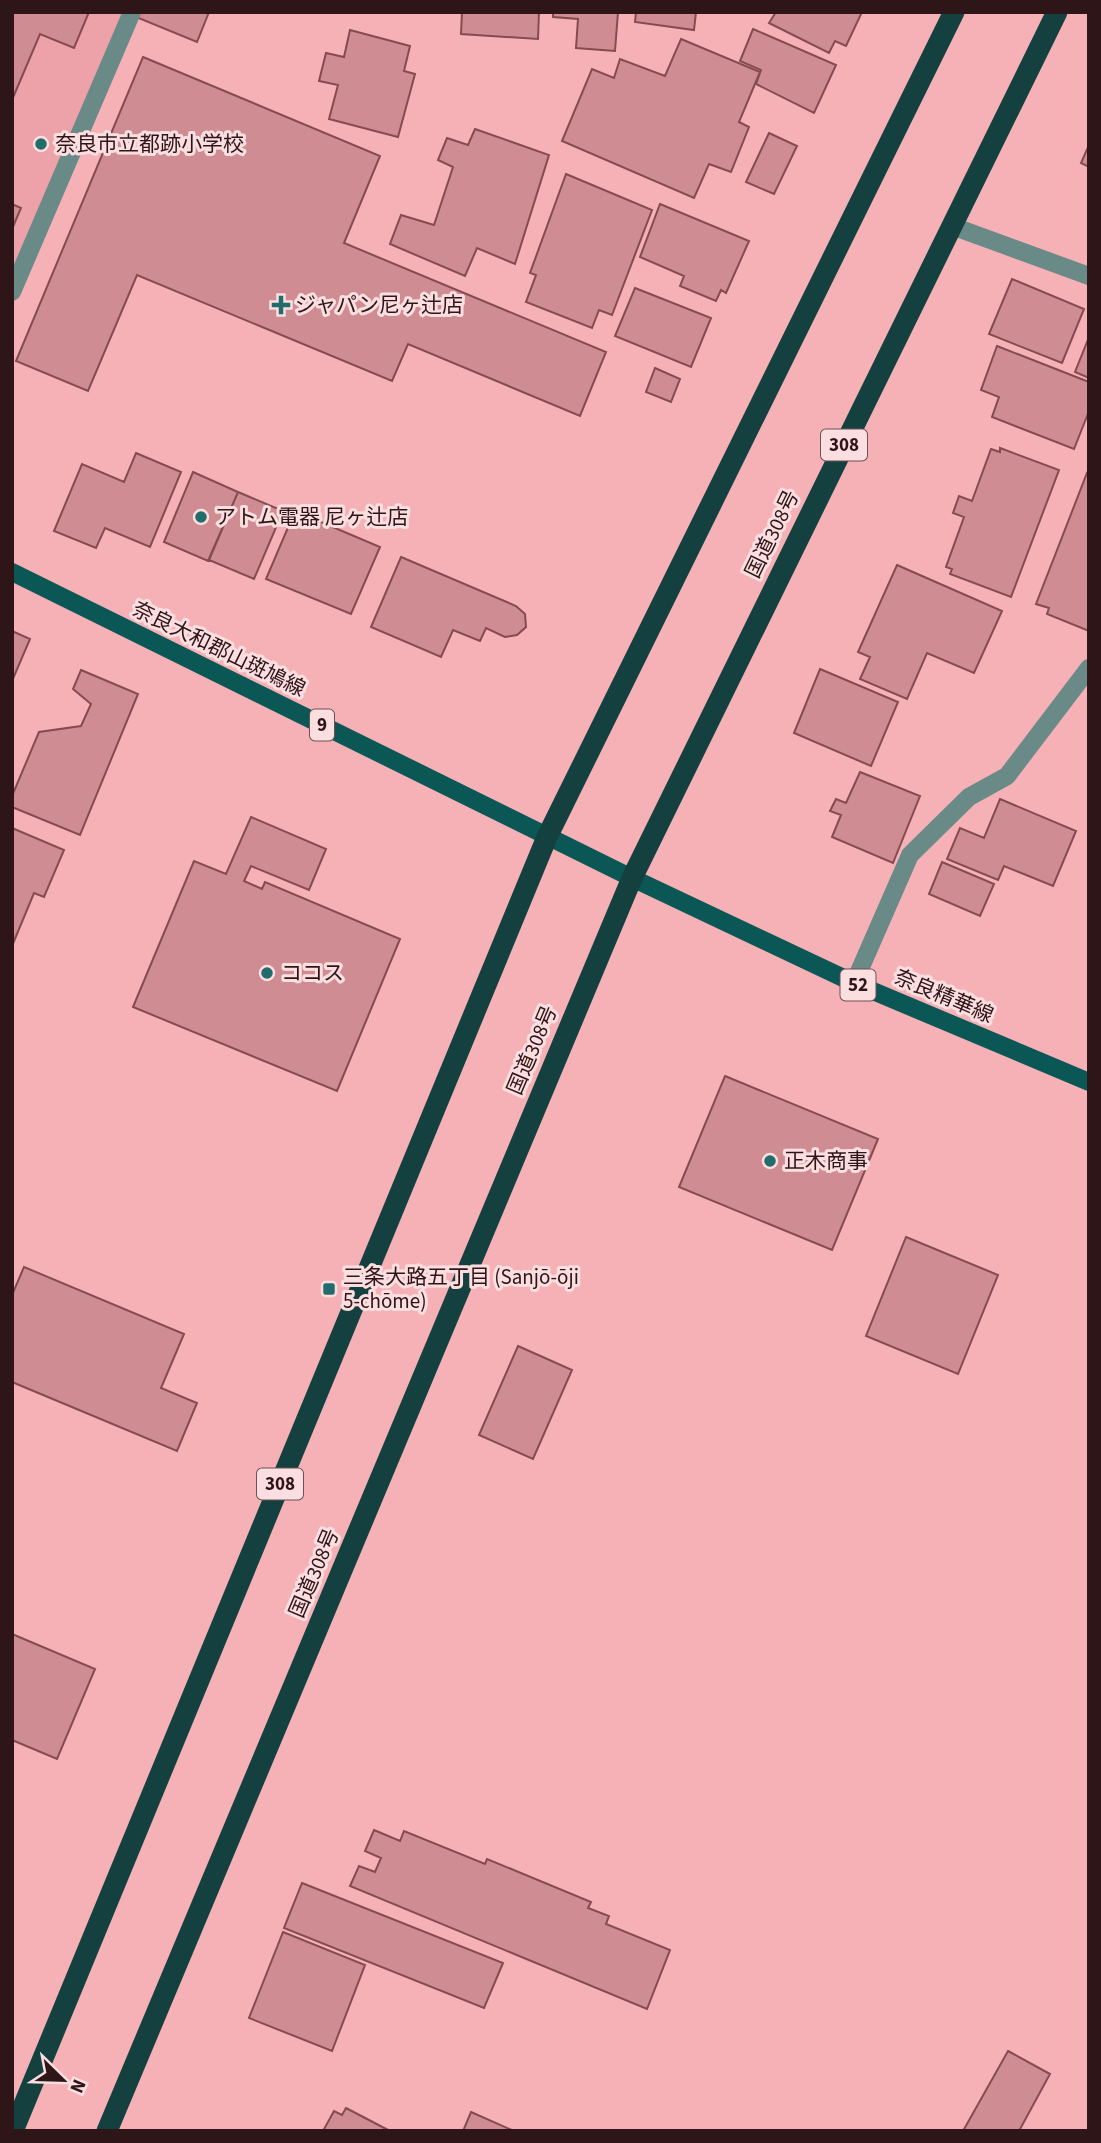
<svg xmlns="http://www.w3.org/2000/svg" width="1101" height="2143" font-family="'Source Sans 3','Noto Sans JP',sans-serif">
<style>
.built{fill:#eda1a8}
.building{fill:#cf8d93;stroke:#854b51;stroke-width:2}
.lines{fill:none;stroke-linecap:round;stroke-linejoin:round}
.minor{stroke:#6a8a88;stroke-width:18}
.major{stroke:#0a5756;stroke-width:18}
.highway{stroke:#144040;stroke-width:21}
.poi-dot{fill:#226d6c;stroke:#fbdee0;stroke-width:2.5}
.labels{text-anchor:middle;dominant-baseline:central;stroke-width:6;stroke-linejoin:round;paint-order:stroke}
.shield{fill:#fbdee0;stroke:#6c5154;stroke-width:2}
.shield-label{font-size:19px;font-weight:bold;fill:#2e1518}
.poi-label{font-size:21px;fill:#2e1518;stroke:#fbdee0;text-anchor:start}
.street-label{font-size:21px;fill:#2e1518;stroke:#fbdee0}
</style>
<rect width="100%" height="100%" fill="#f5b1b6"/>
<path class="built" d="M 12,12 L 126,12 L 12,275 Z"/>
<path class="building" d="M 12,12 L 89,12 L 74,48 L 40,34 L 12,100 Z
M 138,12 L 209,12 L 197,42 L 136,17 Z
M 462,12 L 539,12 L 538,39 L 461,34 Z
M 553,12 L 618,12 L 615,51 L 576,48 L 578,19 L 553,17 Z
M 636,12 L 696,12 L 694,30 L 635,22 Z
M 776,12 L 862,12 L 846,46 L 835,41 L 829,53 L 769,23 Z
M 753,29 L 836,65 L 814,113 L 756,84 L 761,70 L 740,61 Z
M 350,30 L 410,46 L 404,71 L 415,74 L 398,137 L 329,119 L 338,85 L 319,81 L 326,53 L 344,57 Z
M 681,39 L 760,72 L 739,122 L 749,127 L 731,172 L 709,164 L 694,198 L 562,141 L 592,69 L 614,78 L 620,59 L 665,76 Z
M 143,57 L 380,156 L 344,243 L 606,352 L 580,416 L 408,344 L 392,381 L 137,275 L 88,391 L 16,361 Z
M 475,129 L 549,155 L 515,264 L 477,248 L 465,276 L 390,244 L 401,215 L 434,225 L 453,167 L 438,160 L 447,138 L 468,145 Z
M 769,133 L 797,146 L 774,194 L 746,182 Z
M 1089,145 L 1089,167 L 1081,163 Z
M 566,174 L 652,210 L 612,315 L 599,310 L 592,328 L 526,302 L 536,275 L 530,273 Z
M 12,204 L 21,208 L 12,229 Z
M 660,204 L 749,241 L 726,293 L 721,290 L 716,301 L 680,286 L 684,276 L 640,257 Z
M 1012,279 L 1084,309 L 1062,363 L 989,334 Z
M 635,288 L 711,318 L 691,367 L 615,336 Z
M 1089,337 L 1089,378 L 1075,372 Z
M 997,346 L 1089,382 L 1089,411 L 1074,449 L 992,417 L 999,397 L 981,390 Z
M 655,368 L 680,379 L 671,402 L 646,392 Z
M 1000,448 L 1059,470 L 1011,597 L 950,574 L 952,569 L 946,567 L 964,517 L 953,513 L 959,496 L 972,501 L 991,449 L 1000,452 Z
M 136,453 L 181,472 L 150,547 L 105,528 L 96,548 L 54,531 L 82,464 L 124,482 Z
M 193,472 L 238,492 L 208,561 L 164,542 Z
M 1087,473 L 1089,474 L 1089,631 L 1047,614 L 1049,608 L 1036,604 Z
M 238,492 L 283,511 L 254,579 L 209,560 Z
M 295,511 L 380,547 L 351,614 L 266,579 Z
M 401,557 L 516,606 L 525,614 L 526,627 L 517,635 L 505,637 L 486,628 L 480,641 L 453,630 L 441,657 L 371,627 Z
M 897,565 L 1002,611 L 974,673 L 927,653 L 907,699 L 860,679 L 870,657 L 858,652 Z
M 12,631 L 30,639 L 12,681 Z
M 820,669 L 898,702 L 871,766 L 794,733 Z
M 81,670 L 138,694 L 80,835 L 12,807 L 12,796 L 39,732 L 81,726 L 91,704 L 73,689 Z
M 860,772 L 920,796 L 893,863 L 832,837 L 841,815 L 830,811 L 836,799 L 846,803 Z
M 1000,799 L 1076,831 L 1053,886 L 1004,866 L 998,880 L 947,859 L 960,828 L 984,838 Z
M 251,817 L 326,849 L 309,890 L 251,866 L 244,881 L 262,889 L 265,882 L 400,939 L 337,1091 L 133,1007 L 194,861 L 226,874 Z
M 12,828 L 64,850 L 44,897 L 34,893 L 12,946 Z
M 942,862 L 994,884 L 980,916 L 929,894 Z
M 725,1076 L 878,1139 L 832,1250 L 679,1187 Z
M 906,1237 L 998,1275 L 958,1374 L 866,1336 Z
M 24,1267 L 184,1334 L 161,1388 L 197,1403 L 177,1451 L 12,1382 L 12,1295 Z
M 518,1346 L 572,1370 L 533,1459 L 479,1435 Z
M 12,1634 L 95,1669 L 57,1759 L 12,1740 Z
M 374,1830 L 400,1841 L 404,1831 L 485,1864 L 487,1859 L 591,1902 L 588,1908 L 609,1916 L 606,1924 L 670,1950 L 647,2009 L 350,1886 L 359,1866 L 375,1872 L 381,1858 L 365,1851 Z
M 302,1883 L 503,1963 L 484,2008 L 284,1928 Z
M 283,1932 L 365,1965 L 332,2051 L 249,2018 Z
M 1008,2051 L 1050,2074 L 1019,2131 L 963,2131 Z
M 346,2108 L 390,2131 L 323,2131 L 334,2111 L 342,2115 Z
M 471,2112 L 514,2131 L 463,2131 Z"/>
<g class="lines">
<path class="minor" d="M 952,226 L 1089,276
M 12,292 L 132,12
M 854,983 L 910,855 L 969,797 L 1007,776 L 1089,668"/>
<path class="major" d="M 12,572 L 632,878 L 854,983 L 1089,1082"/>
<path class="highway" d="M 13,2131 L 547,837 L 954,12
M 107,2131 L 632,878 L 1057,12"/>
</g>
<g class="poi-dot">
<circle cx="41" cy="144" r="7"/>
<path d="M277.5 294.5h7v7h7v7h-7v7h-7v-7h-7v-7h7z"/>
<circle cx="201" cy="517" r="7"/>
<circle cx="267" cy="973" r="7"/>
<circle cx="770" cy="1161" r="7"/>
<rect x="322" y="1282" width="14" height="14" rx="3.5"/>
</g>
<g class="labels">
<g class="shield">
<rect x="821" y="429.5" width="46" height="31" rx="5"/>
<rect x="310" y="709.5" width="24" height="31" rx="5"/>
<rect x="840.5" y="969.5" width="35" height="31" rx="5"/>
<rect x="257" y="1468.5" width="46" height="31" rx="5"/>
</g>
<g class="shield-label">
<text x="844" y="445">308</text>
<text x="322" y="725">9</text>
<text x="858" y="985">52</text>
<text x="280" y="1484">308</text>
</g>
<g class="poi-label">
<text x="55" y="144">奈良市立都跡小学校</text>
<text x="295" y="305">ジャパン尼ヶ辻店</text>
<text x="215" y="517">アトム電器 尼ヶ辻店</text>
<text x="281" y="973">ココス</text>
<text x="784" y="1161">正木商事</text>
<text x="343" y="1277">三条大路五丁目 (Sanjō-ōji<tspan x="343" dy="24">5-chōme)</tspan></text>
</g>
<g class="street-label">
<text transform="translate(772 534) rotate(-64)">国道308号</text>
<text transform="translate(219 649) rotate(26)">奈良大和郡山斑鳩線</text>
<text transform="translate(944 996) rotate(23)">奈良精華線</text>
<text transform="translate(532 1050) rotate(-67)">国道308号</text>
<text transform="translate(314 1573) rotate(-67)">国道308号</text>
</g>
</g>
<rect width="1101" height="2143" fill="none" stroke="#2e1518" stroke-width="28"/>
<g transform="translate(63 2080) rotate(113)" stroke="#fbdee0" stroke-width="5" paint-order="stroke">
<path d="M0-5L12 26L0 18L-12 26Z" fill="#2e1518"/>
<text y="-10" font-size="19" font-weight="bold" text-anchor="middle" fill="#2e1518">N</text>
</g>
</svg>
